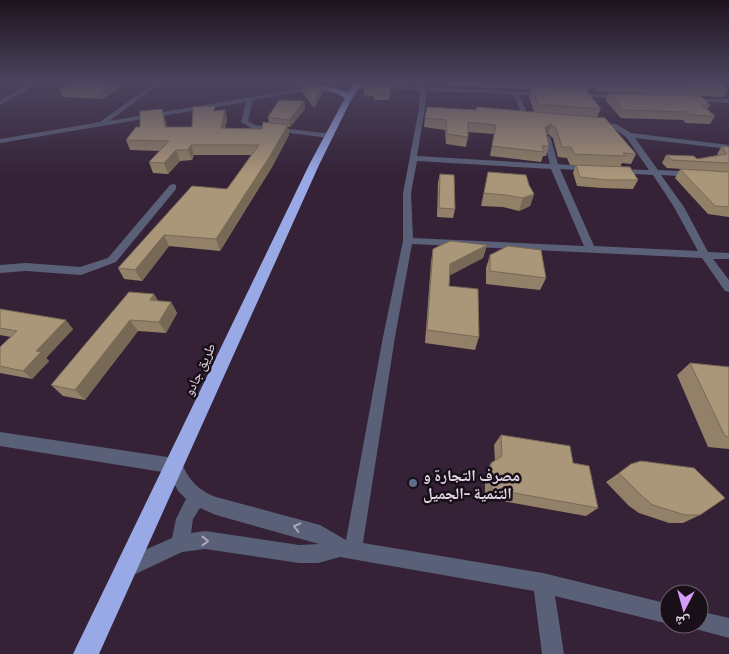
<svg xmlns="http://www.w3.org/2000/svg" width="729" height="654" font-family="Barlow,'Noto Naskh Arabic',sans-serif">
<style>
.lines{fill:none;stroke-linecap:round;stroke-linejoin:round}
.minor{fill:#596078;fill-rule:evenodd}
.highway{fill:#99a9e6;fill-rule:evenodd}
.wall{fill:#928168}
.shaded-wall{fill:#776955}
.building{fill:#aa9679;stroke:#776955}
.oneway{stroke:#aca7b9}
.service-dot{fill:#5c6f8a;stroke:#180f19;stroke-width:2}
.labels{text-anchor:middle;dominant-baseline:central;stroke-width:5;stroke-linejoin:round;paint-order:stroke}
.street-label{font-size:14px;fill:#e3d6e4;stroke:#180f19}
.near-poi-label{font-size:16px;font-weight:bold;fill:#e3d6e4;stroke:#180f19;text-anchor:start}
</style>
<rect width="100%" height="100%" fill="#352237"/>
<g class="lines">
<path class="minor" d="M 32,83 L 39,83 L 0,105 L 0,100 Z
M 154,83 L 161,83 L 109,121 L 335,83 L 349,83 L 253,100 L 248,121 L 255,125 L 332,134 L 333,136 L 329,138 L 251,128 L 241,122 L 246,102 L 0,143 L 0,139 L 100,122 Z
M 420,83 L 426,83 L 426,87 L 549,93 L 547,96 L 519,95 L 529,117 L 526,119 L 523,117 L 513,94 L 426,91 L 425,108 L 417,156 L 550,164 L 543,138 L 550,136 L 558,164 L 592,167 L 596,169 L 592,171 L 560,169 L 594,246 L 698,251 L 674,207 L 653,175 L 617,173 L 613,171 L 617,169 L 649,170 L 626,137 L 612,127 L 594,124 L 594,122 L 616,124 L 631,133 L 729,145 L 729,149 L 635,138 L 658,170 L 729,173 L 729,179 L 661,175 L 684,207 L 708,252 L 729,253 L 729,259 L 713,259 L 729,280 L 729,292 L 725,291 L 702,258 L 412,244 L 395,337 L 363,543 L 543,573 L 669,604 L 669,624 L 555,596 L 564,654 L 542,654 L 534,591 L 340,557 L 318,563 L 299,563 L 205,549 L 182,552 L 127,578 L 120,575 L 117,568 L 120,561 L 172,538 L 176,519 L 186,499 L 178,491 L 169,473 L 0,446 L 0,432 L 174,458 C 183,462 184,470 189,477 C 196,487 205,493 216,497 L 320,525 L 346,540 L 383,337 L 403,241 L 403,193 L 419,108 L 420,90 L 357,88 L 354,86 L 357,84 L 420,87 ZM 417,161 L 551,169 L 584,246 L 413,238 L 411,193 ZM 200,508 L 216,515 L 319,544 L 299,545 L 205,531 L 191,533 L 193,519 Z
M 725,83 L 729,83 L 729,86 Z
M 574,93 L 622,95 L 625,97 L 622,99 L 572,96 Z
M 689,98 L 729,99 L 729,103 L 687,101 L 687,99 Z
M 173,184 L 176,185 L 176,189 L 116,262 L 81,275 L 26,271 L 0,273 L 0,265 L 26,263 L 80,267 L 108,258 L 170,185 Z
M 699,611 L 729,618 L 729,638 L 692,628 L 690,624 L 699,624 Z"/>
<path class="highway" d="M 355,83 L 362,83 L 351,100 L 319,165 L 99,654 L 73,654 L 309,165 L 345,98 L 336,93 L 310,88 C 319,83 339,89 348,93 Z"/>
</g>
<path class="wall" d="M 127,83 L 103,99 L 63,97 L 59,90 Z
M 296,83 L 323,83 L 316,84 L 323,92 L 314,108 L 303,93 L 302,87 L 299,87 Z
M 447,83 L 719,83 L 728,90 L 723,97 L 598,92 L 593,87 L 586,91 L 601,109 L 597,117 L 636,154 L 631,164 L 622,163 L 620,167 L 570,165 L 567,158 L 558,157 L 553,138 L 548,134 L 547,135 L 549,146 L 546,156 L 543,156 L 541,162 L 490,156 L 494,134 L 468,132 L 468,137 L 466,147 L 446,144 L 445,130 L 424,127 L 425,118 L 476,110 L 476,107 L 534,112 L 529,97 L 531,89 L 447,86 Z
M 391,85 L 391,91 L 389,100 L 374,100 L 374,96 L 364,95 L 364,89 Z
M 608,93 L 710,105 L 707,110 L 715,116 L 710,124 L 686,123 L 683,120 L 621,118 L 605,100 Z
M 304,101 L 305,109 L 290,127 L 288,127 L 289,135 L 272,167 L 220,251 L 169,246 L 142,281 L 124,279 L 118,268 L 227,189 L 251,155 L 194,155 L 192,160 L 180,161 L 168,174 L 153,173 L 149,162 L 160,151 L 130,150 L 126,140 L 140,127 L 162,109 L 165,119 L 167,127 L 192,127 L 216,110 L 225,110 L 227,120 L 225,128 L 262,129 L 269,123 L 268,117 Z
M 722,146 L 729,147 L 729,172 L 667,168 L 662,163 L 666,155 L 697,159 L 718,155 L 717,154 Z
M 576,165 L 638,180 L 633,189 L 602,188 L 577,186 L 573,173 Z
M 680,169 L 729,172 L 729,217 L 708,214 L 675,178 Z
M 488,172 L 534,194 L 530,206 L 519,211 L 503,207 L 481,206 Z
M 440,174 L 455,209 L 453,218 L 437,217 L 438,182 Z
M 487,245 L 483,258 L 450,275 L 449,286 L 479,337 L 475,350 L 425,343 L 431,262 L 433,249 Z
M 490,255 L 546,278 L 540,290 L 486,284 L 486,268 Z
M 154,294 L 158,301 L 171,302 L 177,313 L 166,333 L 138,331 L 85,400 L 63,396 L 51,385 Z
M 0,309 L 73,329 L 46,358 L 49,361 L 32,379 L 0,373 L 0,347 L 11,337 L 0,335 Z
M 690,363 L 729,367 L 729,449 L 708,447 L 677,375 Z
M 501,435 L 573,463 L 598,508 L 586,516 L 485,498 L 485,473 L 491,463 L 495,460 L 494,445 Z
M 619,473 L 700,515 L 683,523 L 669,523 L 639,513 L 629,506 L 606,482 Z"/>
<path class="shaded-wall" d="M 114,83 L 127,83 L 103,99 L 100,92 Z
M 298,83 L 323,83 L 299,87 Z
M 591,83 L 594,83 L 593,87 L 587,92 L 590,84 Z
M 391,85 L 391,91 L 389,100 L 389,94 Z
M 323,86 L 323,92 L 314,108 L 313,101 Z
M 304,101 L 305,109 L 290,127 L 289,120 Z
M 162,109 L 165,119 L 169,137 L 165,127 Z
M 225,110 L 227,120 L 223,137 L 221,128 Z
M 551,124 L 548,134 L 541,137 L 545,127 Z
M 288,125 L 289,135 L 272,167 L 220,251 L 216,239 Z
M 191,145 L 194,155 L 192,160 L 188,150 Z
M 176,150 L 180,161 L 168,174 L 164,163 Z
M 534,194 L 530,206 L 519,211 L 523,198 Z
M 164,235 L 169,246 L 142,281 L 135,270 Z
M 487,245 L 483,258 L 447,277 L 450,264 Z
M 154,294 L 161,306 L 150,300 Z
M 171,302 L 177,313 L 166,333 L 159,322 Z
M 66,320 L 73,329 L 46,358 L 49,361 L 32,379 L 23,371 L 36,351 Z
M 130,320 L 138,331 L 85,400 L 75,390 Z"/>
<path class="building" d="M 71,83 L 114,83 L 100,92 L 59,90 Z
M 558,83 L 591,83 L 590,84 Z
M 599,83 L 719,83 L 728,90 L 600,85 Z
M 315,84 L 323,86 L 313,101 L 302,86 Z
M 366,84 L 391,85 L 389,94 L 375,93 L 376,90 L 364,89 Z
M 532,87 L 585,89 L 601,109 L 538,104 Z
M 608,93 L 701,96 L 710,105 L 702,105 L 715,116 L 690,115 L 687,112 L 624,110 Z
M 279,100 L 304,101 L 289,120 L 268,117 Z
M 215,106 L 214,111 L 225,110 L 221,128 L 262,129 L 263,122 L 288,125 L 270,156 L 216,239 L 164,235 L 135,270 L 118,268 L 192,186 L 227,189 L 259,145 L 191,145 L 188,150 L 176,150 L 164,163 L 149,162 L 169,141 L 126,140 L 136,127 L 140,127 L 140,111 L 162,109 L 165,127 L 192,127 L 193,107 Z
M 427,107 L 477,110 L 476,107 L 488,108 L 605,118 L 636,154 L 623,153 L 625,156 L 574,154 L 571,147 L 562,147 L 556,128 L 551,124 L 545,127 L 549,146 L 542,146 L 544,152 L 492,146 L 496,125 L 468,122 L 468,137 L 447,134 L 446,120 L 425,118 Z
M 722,146 L 729,147 L 729,163 L 672,160 L 666,155 L 694,156 L 697,159 L 727,154 Z
M 576,165 L 630,167 L 638,180 L 607,180 L 580,177 Z
M 680,169 L 729,172 L 729,207 L 715,206 Z
M 488,172 L 526,175 L 529,185 L 534,194 L 523,198 L 506,195 L 484,193 Z
M 440,174 L 454,175 L 455,209 L 439,208 Z
M 450,241 L 487,245 L 450,264 L 449,286 L 478,289 L 479,337 L 427,330 L 433,249 Z
M 508,246 L 541,250 L 546,278 L 490,271 L 490,255 Z
M 129,292 L 154,294 L 150,300 L 171,302 L 159,322 L 130,320 L 75,390 L 51,385 Z
M 0,309 L 66,320 L 36,351 L 41,352 L 23,371 L 0,366 L 0,347 L 17,331 L 0,328 Z
M 690,363 L 729,367 L 729,437 L 725,436 Z
M 501,435 L 570,446 L 573,463 L 589,466 L 598,508 L 492,489 L 491,463 L 502,456 Z
M 641,461 L 694,468 L 725,498 L 700,515 L 685,515 L 653,505 L 643,497 L 619,473 L 631,464 Z"/>
<defs><path id="oneway-chevron" d="M-2-3.5L2.5 0L-2 3.5" fill="none" stroke-width="1.6" stroke-linecap="round" stroke-linejoin="round" transform="scale(1.25)"/></defs>
<g class="oneway">
<use href="#oneway-chevron" transform="translate(297 527) rotate(-166)"/>
<use href="#oneway-chevron" transform="translate(205 541)"/>
</g>
<linearGradient id="sky" x2="0" y2="1"><stop stop-color="#1d131e"/><stop offset="0.47" stop-color="#4b445e"/><stop offset="1" stop-color="#4b445e" stop-opacity="0"/></linearGradient>
<rect width="729" height="175" fill="url(#sky)"/>
<circle class="service-dot" cx="413" cy="483" r="5"/>
<g class="labels">
<g class="street-label">
<text transform="translate(199 369) rotate(-65)">طريق جادو</text>
</g>
<g class="near-poi-label">
<text x="423" y="474">مصرف التجارة و<tspan x="423" dy="18">التنمية -الجميل</tspan></text>
</g>
</g>
<g transform="translate(684 609) rotate(186)"><circle r="24" fill="#180f19" stroke="#695f6a"/>
<path d="M0-4L9 19L0 12L-9 19Z" fill="#d59cfb"/>
<text y="-8" font-size="14" font-weight="bold" text-anchor="middle" fill="#e3d6e4">ش</text>
</g>
</svg>
